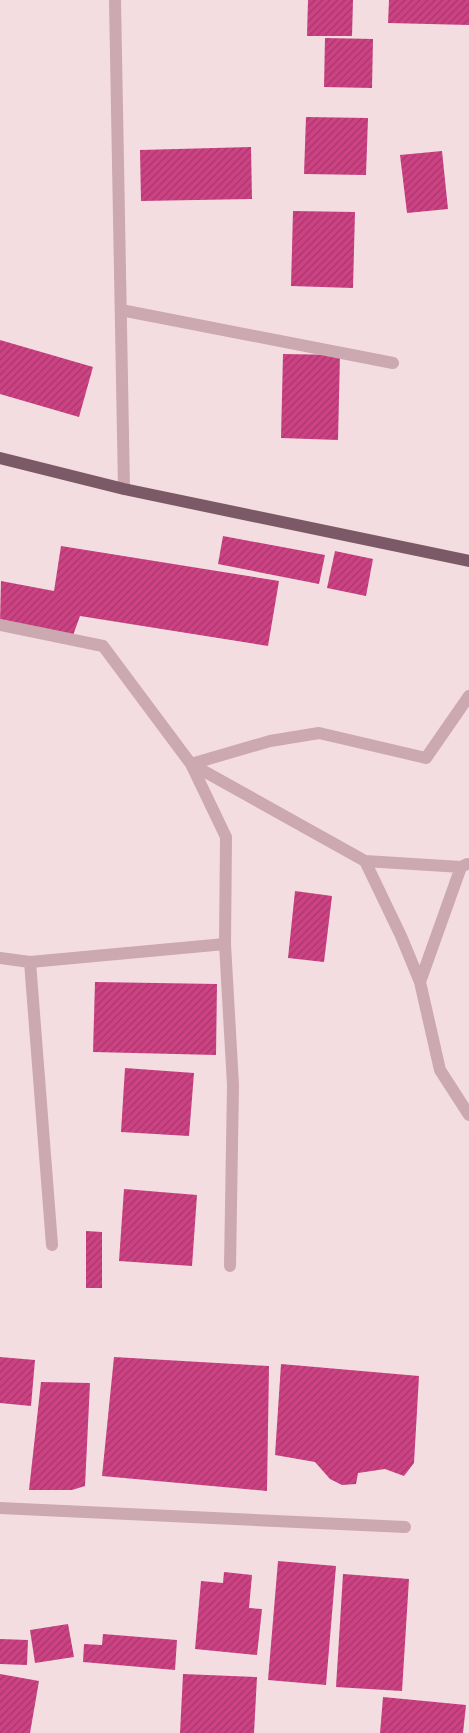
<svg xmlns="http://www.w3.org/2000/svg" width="469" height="1733" font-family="'Titillium Web',sans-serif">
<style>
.building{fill:url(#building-hatch)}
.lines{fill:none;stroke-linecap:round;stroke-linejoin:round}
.minor{stroke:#cca8b1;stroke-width:12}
.major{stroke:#7b5966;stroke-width:12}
</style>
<defs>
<pattern id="building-hatch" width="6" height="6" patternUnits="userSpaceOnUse" patternTransform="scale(1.25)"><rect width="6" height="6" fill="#cc4283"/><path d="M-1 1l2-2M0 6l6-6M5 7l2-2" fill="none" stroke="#a7376c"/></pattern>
</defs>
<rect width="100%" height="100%" fill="#f3dde1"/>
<path class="building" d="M 308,0 L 353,0 L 352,36 L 307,36 Z
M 389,0 L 469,0 L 469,25 L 388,23 Z
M 325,38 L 373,39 L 372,88 L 324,87 Z
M 306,117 L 368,118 L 366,175 L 304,174 Z
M 251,147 L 252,199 L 141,201 L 140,150 Z
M 442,151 L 448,209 L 407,213 L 400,155 Z
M 293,211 L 355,212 L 353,288 L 291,286 Z
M 0,340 L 93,367 L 79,417 L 0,394 Z
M 283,354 L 340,355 L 338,440 L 281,438 Z
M 223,536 L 325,555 L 319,584 L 218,564 Z
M 61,546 L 279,581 L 268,646 L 80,616 L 72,638 L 0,622 L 1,581 L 54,591 Z
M 335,551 L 373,559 L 366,596 L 327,588 Z
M 295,891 L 332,896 L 324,962 L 288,958 Z
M 95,982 L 217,984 L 216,1055 L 93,1052 Z
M 125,1068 L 194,1073 L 189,1136 L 121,1132 Z
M 124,1189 L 197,1195 L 192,1266 L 119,1261 Z
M 86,1231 L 102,1232 L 102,1288 L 86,1288 Z
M 0,1357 L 35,1360 L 31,1406 L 0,1403 Z
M 114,1357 L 269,1366 L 267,1491 L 102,1476 Z
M 281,1364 L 419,1376 L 414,1463 L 404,1476 L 385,1469 L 358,1473 L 356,1484 L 342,1485 L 330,1479 L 315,1462 L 275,1455 Z
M 41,1382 L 90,1383 L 85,1486 L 72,1490 L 29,1490 Z
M 278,1561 L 336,1566 L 326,1685 L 268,1680 Z
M 224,1572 L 252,1575 L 249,1608 L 262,1609 L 257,1655 L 195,1649 L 201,1581 L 223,1583 Z
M 343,1574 L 409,1579 L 402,1691 L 336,1687 Z
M 68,1624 L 74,1657 L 35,1663 L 30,1630 Z
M 103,1634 L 177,1640 L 175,1670 L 83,1662 L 84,1644 L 102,1645 Z
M 0,1639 L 28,1640 L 27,1665 L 0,1664 Z
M 0,1674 L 39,1681 L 30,1733 L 0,1733 Z
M 183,1674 L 257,1677 L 254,1733 L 180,1733 Z
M 383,1697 L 466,1705 L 463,1733 L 380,1733 Z"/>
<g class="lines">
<path class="minor" d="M 115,0 L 124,489
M 121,310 L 393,363
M 0,625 L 103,646 L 191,764 L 226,837 L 225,944 L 233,1085 L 230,1266
M 469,696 L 426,758 L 319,733 L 270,741 L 191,764 L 365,861 L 401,936 L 420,982 L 440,1070 L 469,1115
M 365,861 L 461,867 L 467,864
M 0,958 L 30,962 L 225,944
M 30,962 L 52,1245
M 420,982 L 461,867
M 0,1508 L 405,1527"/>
<path class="major" d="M 0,458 L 124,489 L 469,561"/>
</g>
</svg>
